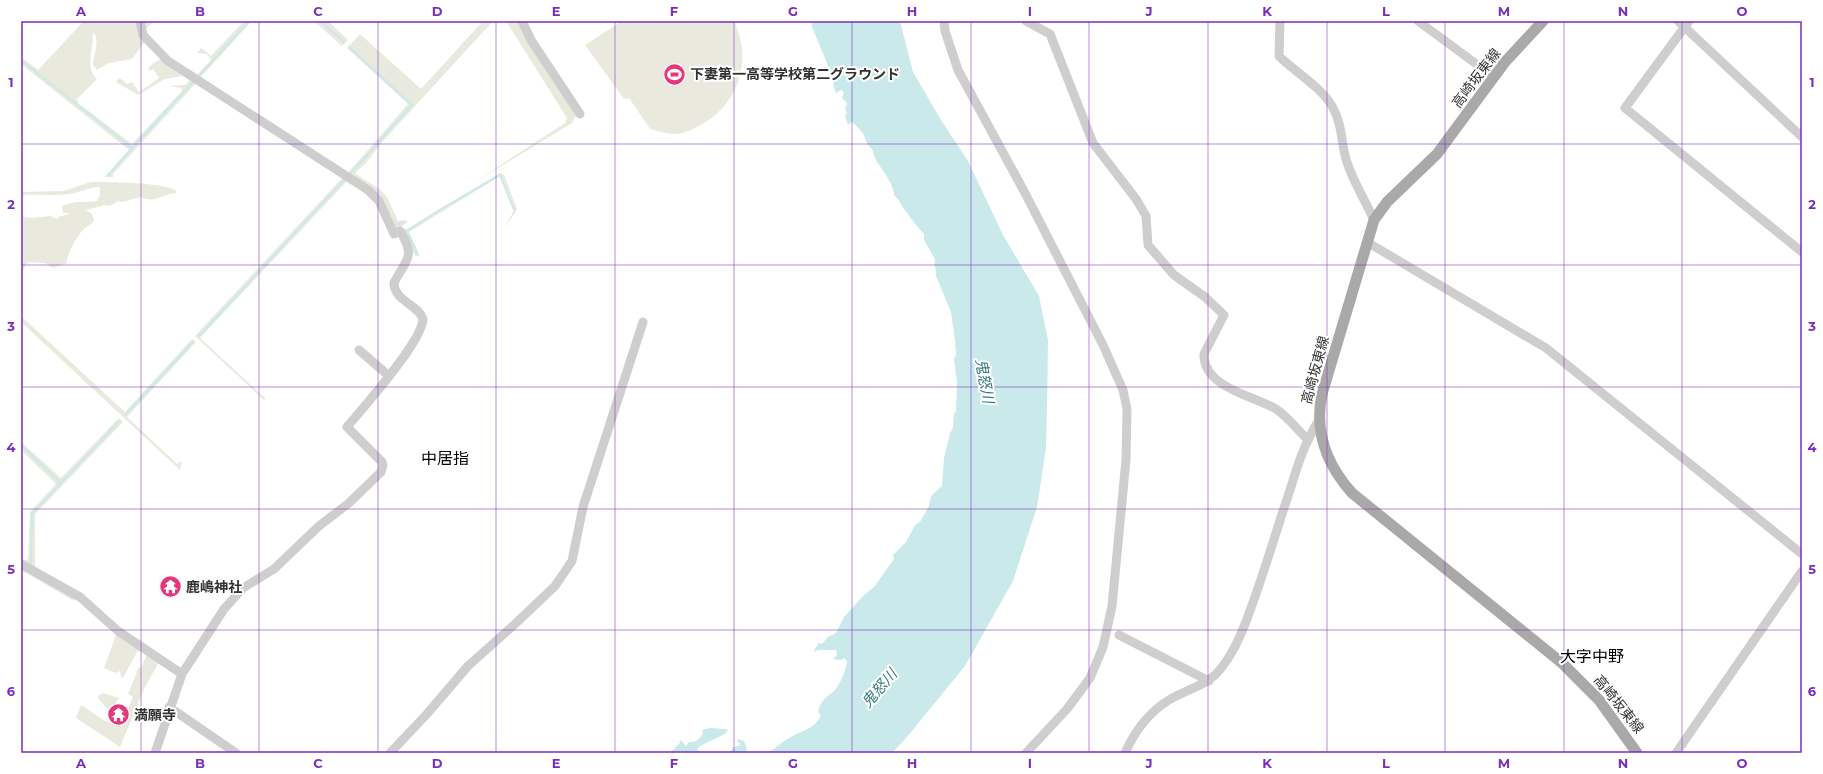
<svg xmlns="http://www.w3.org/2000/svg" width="1823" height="774" font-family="Montserrat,'Noto Sans JP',sans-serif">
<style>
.green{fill:#e9eadd}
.water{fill:#cae9eb}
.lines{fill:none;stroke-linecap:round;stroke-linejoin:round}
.stream{stroke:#cae9eb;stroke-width:2}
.minor{stroke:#cecece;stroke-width:9}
.major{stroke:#a9a9a9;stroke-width:11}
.grid{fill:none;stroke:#7b2cbf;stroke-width:1;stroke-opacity:0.55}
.labels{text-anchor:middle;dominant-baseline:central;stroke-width:4;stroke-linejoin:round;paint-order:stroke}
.poi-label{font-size:14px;font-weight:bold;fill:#313131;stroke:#fff;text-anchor:start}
.street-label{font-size:14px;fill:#313131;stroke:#fff}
.water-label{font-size:15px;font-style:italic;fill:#387b80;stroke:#fff}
.quarter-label{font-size:16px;fill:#000;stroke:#fff}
.neatline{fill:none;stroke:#7b2cbf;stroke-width:1.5}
.grid-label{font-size:13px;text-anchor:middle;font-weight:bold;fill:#7b2cbf}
</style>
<rect width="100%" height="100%" fill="#fff"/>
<path class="green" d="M 76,21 L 156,21 L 151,24 L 144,31 L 144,43 L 132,59 L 109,63 L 97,70 L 93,65 C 93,55 101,40 93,32 C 94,47 84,67 97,79 L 77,99 L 78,103 L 132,144 L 182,91 L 181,88 L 169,86 L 185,85 L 191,79 L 196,83 L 113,174 L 113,177 L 105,177 L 129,150 L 21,64 L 21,57 L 38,70 L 82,23 Z
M 244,21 L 252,21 L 199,79 L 195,77 L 211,60 L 207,54 L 197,53 L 201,48 L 211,56 Z
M 314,21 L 328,21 L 348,40 L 342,46 Z
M 483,21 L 493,21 L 383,141 L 366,163 L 356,172 L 356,174 L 381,190 L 387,197 L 398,221 L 405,220 L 408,222 L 396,230 L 385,208 L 347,174 L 408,104 L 347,48 L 360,34 L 421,89 Z
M 506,21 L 520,21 L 576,115 L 572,123 L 470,185 L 565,123 L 567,118 Z
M 622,21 L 734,21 C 752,59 740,101 704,123 C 696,128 684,134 675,134 C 667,134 658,131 650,129 L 629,98 L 624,99 L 585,45 Z
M 161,59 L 182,76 L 165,79 L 138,95 L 116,82 L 119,78 L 124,81 L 127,84 L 132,82 L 139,92 L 159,78 L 153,69 L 150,71 L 148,69 L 153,63 Z
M 500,173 L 504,175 L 517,209 L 504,230 L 514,210 L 500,176 L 409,232 L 419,254 L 415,256 L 404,231 Z
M 343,177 L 348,180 L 200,338 L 266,399 L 264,400 L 195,336 Z
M 91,182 C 108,182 165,182 176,191 L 176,193 C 163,194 154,204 141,197 L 122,202 L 118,201 L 110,206 L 105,205 L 86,210 L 92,214 L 94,220 C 91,226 86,226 82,231 C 76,239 67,253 67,263 L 53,268 L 45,263 L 29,262 L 26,264 L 21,275 L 21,216 L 30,218 L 50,216 L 57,219 L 59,217 L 71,213 L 63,213 L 62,206 C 74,200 84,203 97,201 L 100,195 L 100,187 C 88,187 80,193 69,194 C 53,196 37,194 21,195 L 21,192 L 63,191 Z
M 21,316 L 125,412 L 192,339 L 196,342 L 127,417 L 177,464 L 182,461 L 180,470 L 21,322 Z
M 119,418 L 123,422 L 35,514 L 35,569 L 21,561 L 21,559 L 26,560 L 28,559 L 30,512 L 56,484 L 21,450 L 21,442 L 61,478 Z
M 21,566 L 75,599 L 74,601 L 21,570 Z
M 117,632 L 140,651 L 137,652 L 123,678 L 121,677 L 120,671 L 115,673 L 104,668 Z
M 147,654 L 159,662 L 145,687 L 120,747 L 76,718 L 81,705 L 105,721 L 122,727 L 129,713 L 127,711 L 133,697 L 128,694 L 139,667 L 141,668 Z
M 103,693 L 119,698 L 111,710 C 104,708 103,702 98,699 L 99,695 Z"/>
<path class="water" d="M 811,21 L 900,21 L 913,72 L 941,120 L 968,161 L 1003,235 L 1039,296 L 1048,340 L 1047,407 L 1046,448 L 1037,507 L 1013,581 L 965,666 L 907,737 L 892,753 L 767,753 C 776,748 783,741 791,737 C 803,730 815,729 821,715 L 818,712 C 821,699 826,698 835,690 C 841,683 846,670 847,661 L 844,658 L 841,660 L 833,659 L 837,655 L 836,650 L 819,650 L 813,652 L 819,643 L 822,644 L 828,637 L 836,633 L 844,617 L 863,596 L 874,587 L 894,559 L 893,555 L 906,542 L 915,525 L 920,522 L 929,506 L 931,496 L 942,486 L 944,458 L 950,433 L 953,428 L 954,413 L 956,412 L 957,382 L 954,359 L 956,355 L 955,340 L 951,312 L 936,276 C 937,270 933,265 935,259 L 924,240 L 924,234 C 920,230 900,205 899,200 L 894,195 C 894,184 882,170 876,160 C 874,157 874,154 873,151 C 871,147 867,145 866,141 C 865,138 864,135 862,132 C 859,129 854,123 851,122 L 848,125 L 845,116 L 847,113 L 845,109 L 847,103 L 842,98 L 844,92 L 841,90 L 836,93 L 827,63 L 812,27 Z
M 710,728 L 726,729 L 728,731 C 719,740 706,740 697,749 L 701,753 L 670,753 L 679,744 L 681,740 L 686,746 L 689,742 L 694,742 L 700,738 L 703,733 L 702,730 Z
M 738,739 L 744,741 L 747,749 L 745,753 L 719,753 L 731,751 L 733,747 L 739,746 L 740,743 L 737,742 Z"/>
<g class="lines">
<path class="stream" d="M 321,21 L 344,42
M 349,47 L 412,105 L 350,174 L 351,175
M 21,60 L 132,148 L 193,82
M 198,77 L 249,21
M 108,175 L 132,148
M 371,188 L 382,199
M 394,225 L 402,223
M 406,230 L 407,231 L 441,209 L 500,175 L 514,210
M 407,231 L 418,255
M 199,336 L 344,180
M 125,415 L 193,342
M 21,445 L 61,483
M 31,564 L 32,514 L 118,422"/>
<path class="minor" d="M 140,21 L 143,35 L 168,61 L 368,190 L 379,201 L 394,234 L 400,231 C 417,258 405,260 394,283 C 394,301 418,304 423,319 C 422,342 363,408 347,427 L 382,462 L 383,465 L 381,472 L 349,503 L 319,526 L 274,569 L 243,588 L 224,609 L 182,674 L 155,753
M 522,21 L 531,40 L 580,114
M 944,21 L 945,31 L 958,70 L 1025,193 L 1103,345 L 1123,390 L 1127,409 L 1126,460 L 1112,606 L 1103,647 L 1090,678 L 1067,709 L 1026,753
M 1026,21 L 1050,34 L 1093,143 L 1136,199 L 1146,216 L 1148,245 L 1174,275 L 1205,297 L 1224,315 L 1204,354 C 1203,388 1255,396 1276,409 C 1288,417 1297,429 1307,439
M 1280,21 L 1279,56 C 1296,73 1320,86 1332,106 C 1342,123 1341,141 1346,159 C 1352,180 1365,200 1374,220
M 1418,21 L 1494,77
M 1678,21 L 1802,137
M 1689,21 L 1625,108 L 1802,252
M 1367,242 L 1546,348 L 1802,554
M 359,350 L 389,376
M 21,564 L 80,597 L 118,631 L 182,674
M 1119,635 L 1209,681
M 169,707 L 236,753
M 390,753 L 426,715 L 468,666 L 515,624 L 555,586 L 572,561 L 583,507 L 643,322
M 1125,753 C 1134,733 1149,712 1169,700 C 1196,684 1210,688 1229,657 C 1239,641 1246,623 1252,605 C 1266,567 1277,528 1290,490 C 1298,464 1304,444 1319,420
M 1676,753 L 1802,571"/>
<path class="major" d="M 1543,21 L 1505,62 L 1437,154 L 1387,202 L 1374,220 L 1322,394 C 1314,432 1327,465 1352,493 L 1562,663 L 1599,700 L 1637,753"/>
</g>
<path class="grid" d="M 141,21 L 141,753M 259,21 L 259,753M 378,21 L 378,753M 496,21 L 496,753M 615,21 L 615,753M 734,21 L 734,753M 852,21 L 852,753M 971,21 L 971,753M 1089,21 L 1089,753M 1208,21 L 1208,753M 1327,21 L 1327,753M 1445,21 L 1445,753M 1564,21 L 1564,753M 1682,21 L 1682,753M 21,144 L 1802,144M 21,265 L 1802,265M 21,387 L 1802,387M 21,509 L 1802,509M 21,630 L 1802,630"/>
<defs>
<symbol id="stadium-disc" viewBox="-11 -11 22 22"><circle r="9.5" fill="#e3387c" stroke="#fff"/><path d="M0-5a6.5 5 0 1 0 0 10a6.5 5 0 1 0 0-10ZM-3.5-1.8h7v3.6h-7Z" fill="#fff"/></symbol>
<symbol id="temple-disc" viewBox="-11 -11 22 22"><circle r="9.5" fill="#e3387c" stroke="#fff"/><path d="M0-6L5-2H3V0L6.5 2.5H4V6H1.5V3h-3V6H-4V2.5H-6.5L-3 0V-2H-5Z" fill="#fff"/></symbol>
</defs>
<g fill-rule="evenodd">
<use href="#stadium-disc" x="662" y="62" width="25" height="25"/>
<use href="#temple-disc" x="158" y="574" width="25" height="25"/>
<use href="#temple-disc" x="106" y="702" width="25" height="25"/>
</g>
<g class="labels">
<g class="poi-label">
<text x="690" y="74">下妻第一高等学校第二グラウンド</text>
<text x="186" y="587">鹿嶋神社</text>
<text x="134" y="715">満願寺</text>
</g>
<g class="street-label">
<text transform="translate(1476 78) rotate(-53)">高崎坂東線</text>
<text transform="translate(1315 370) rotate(-75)">高崎坂東線</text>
<text transform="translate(1619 704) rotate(51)">高崎坂東線</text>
</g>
<g class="water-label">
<text transform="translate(985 381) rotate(80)">鬼怒川</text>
<text transform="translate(879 688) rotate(-49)">鬼怒川</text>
</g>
<g class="quarter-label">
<text x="445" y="458">中居指</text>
<text x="1592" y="656">大字中野</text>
</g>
</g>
<rect width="1823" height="774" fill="none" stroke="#ffffff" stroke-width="44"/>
<rect x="22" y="22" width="1779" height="730" class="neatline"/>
<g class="grid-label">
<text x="81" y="16">A</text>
<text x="200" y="16">B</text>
<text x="318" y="16">C</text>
<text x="437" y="16">D</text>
<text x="556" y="16">E</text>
<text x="674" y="16">F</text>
<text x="793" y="16">G</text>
<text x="912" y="16">H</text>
<text x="1030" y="16">I</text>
<text x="1149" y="16">J</text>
<text x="1267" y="16">K</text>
<text x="1386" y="16">L</text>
<text x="1504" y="16">M</text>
<text x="1623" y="16">N</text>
<text x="1742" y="16">O</text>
<text x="11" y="87">1</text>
<text x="1812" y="87">1</text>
<text x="11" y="209">2</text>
<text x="1812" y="209">2</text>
<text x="11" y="331">3</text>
<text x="1812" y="331">3</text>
<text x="11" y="452">4</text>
<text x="1812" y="452">4</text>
<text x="11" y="574">5</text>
<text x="1812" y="574">5</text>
<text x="11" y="696">6</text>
<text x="1812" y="696">6</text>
<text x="81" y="768">A</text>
<text x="200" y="768">B</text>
<text x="318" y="768">C</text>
<text x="437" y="768">D</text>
<text x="556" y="768">E</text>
<text x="674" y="768">F</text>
<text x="793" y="768">G</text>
<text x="912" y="768">H</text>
<text x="1030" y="768">I</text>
<text x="1149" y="768">J</text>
<text x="1267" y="768">K</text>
<text x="1386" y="768">L</text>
<text x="1504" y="768">M</text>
<text x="1623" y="768">N</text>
<text x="1742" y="768">O</text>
</g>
</svg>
